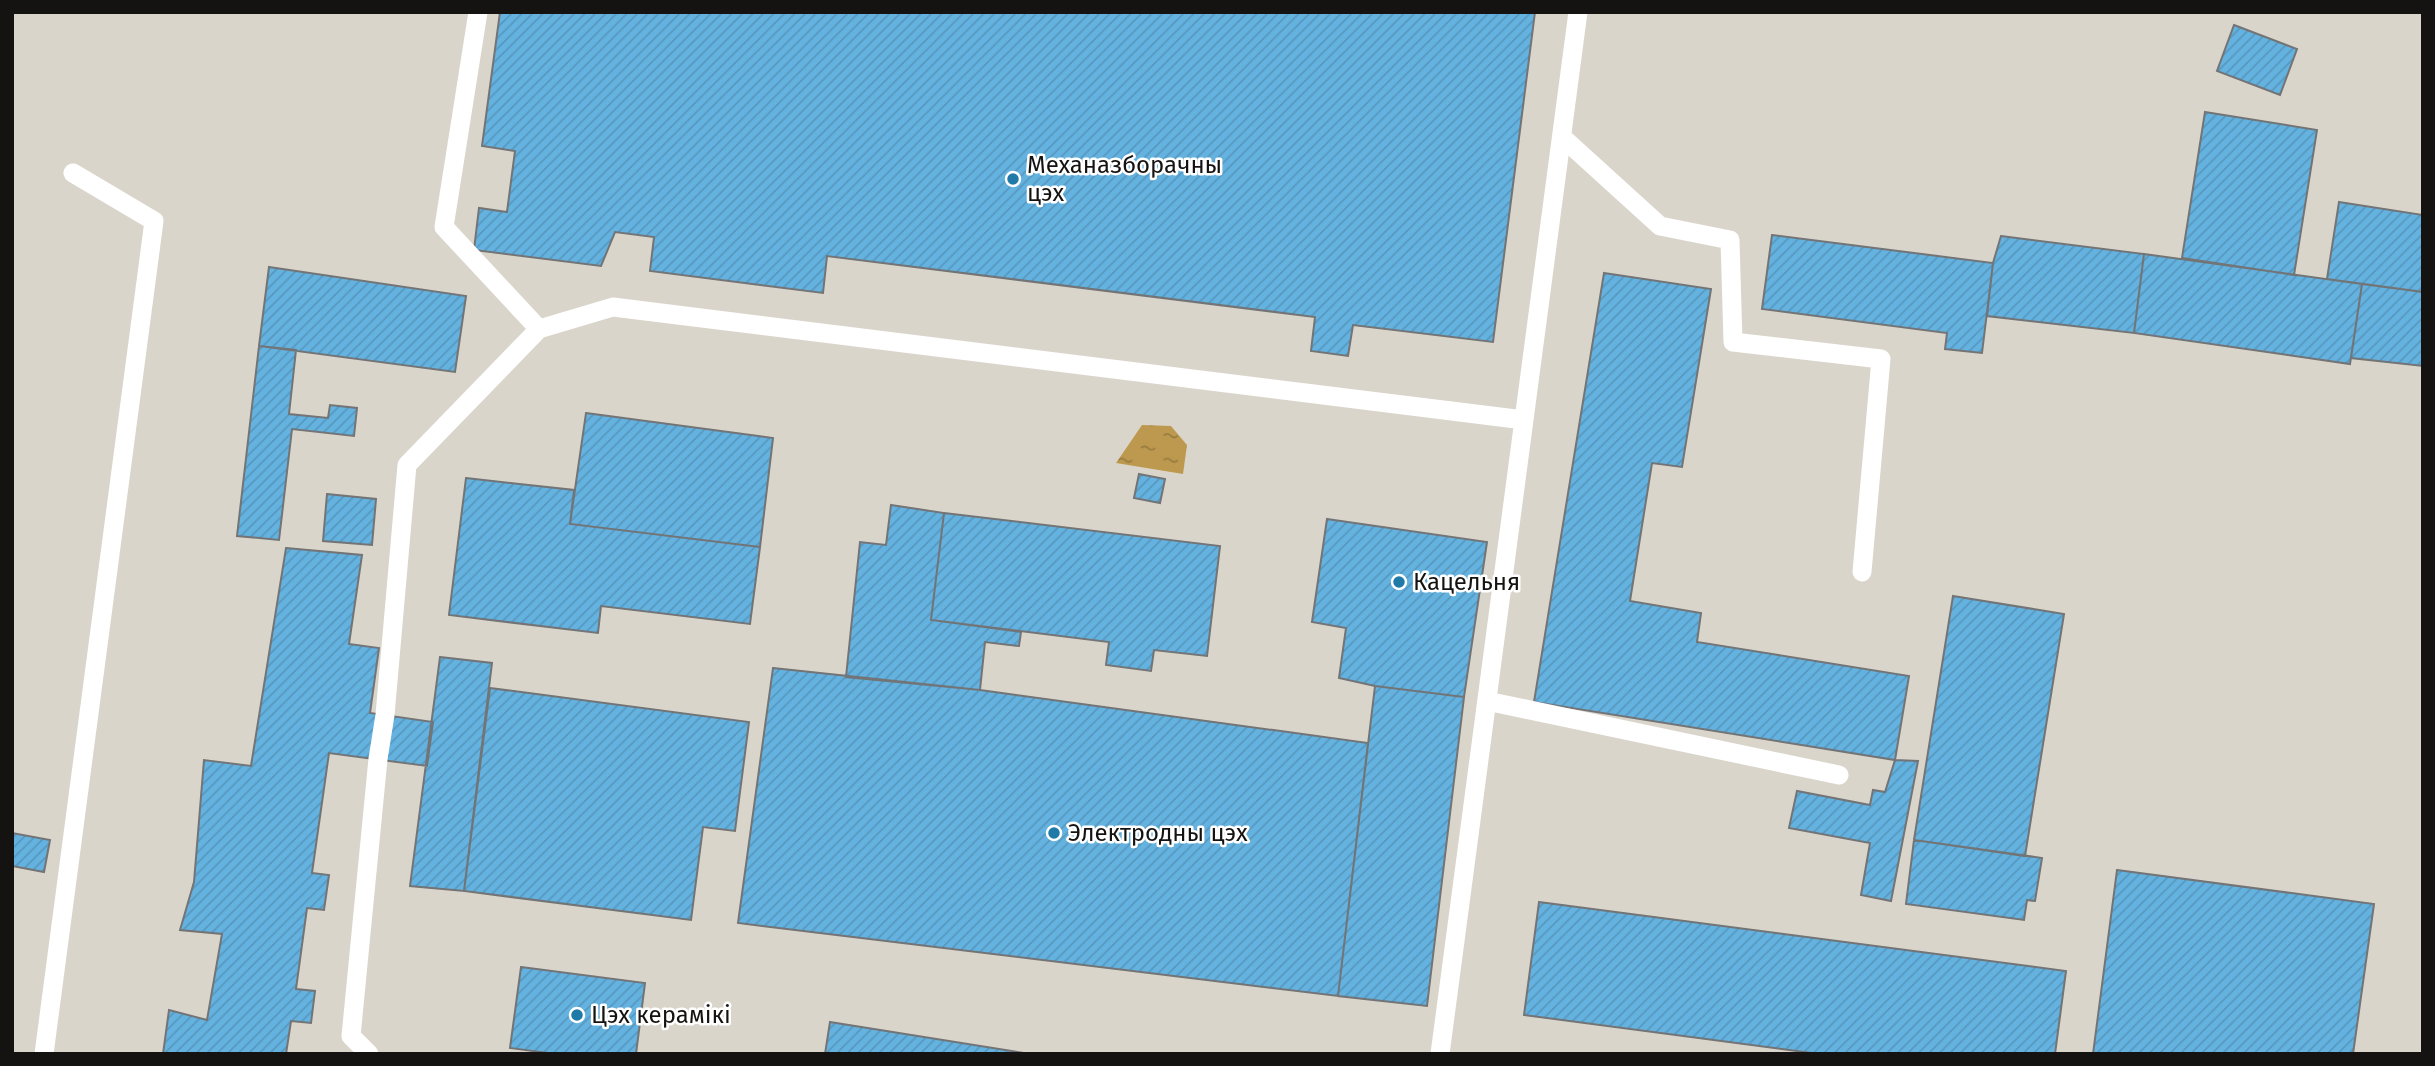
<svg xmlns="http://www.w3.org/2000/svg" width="2435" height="1066" font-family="'Fira Sans',sans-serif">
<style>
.built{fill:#dad5cb}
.water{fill:url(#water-ripples)}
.building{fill:url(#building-hatch);stroke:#727476;stroke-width:2}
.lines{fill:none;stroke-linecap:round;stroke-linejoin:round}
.service{stroke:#fff;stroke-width:19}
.poi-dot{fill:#207aa8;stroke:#fff;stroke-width:2.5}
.labels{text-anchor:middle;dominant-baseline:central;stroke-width:5;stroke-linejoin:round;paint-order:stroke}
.poi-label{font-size:24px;fill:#141312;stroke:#fff;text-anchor:start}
</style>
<defs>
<pattern id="water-ripples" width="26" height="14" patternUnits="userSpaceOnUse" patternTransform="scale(1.75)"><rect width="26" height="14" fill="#bc994e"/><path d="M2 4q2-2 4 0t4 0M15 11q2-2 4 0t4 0" fill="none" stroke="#987c3f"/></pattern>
<pattern id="building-hatch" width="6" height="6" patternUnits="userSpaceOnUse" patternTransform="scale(1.75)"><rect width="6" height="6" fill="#64b2e0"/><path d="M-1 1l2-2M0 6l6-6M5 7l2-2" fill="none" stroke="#5698bf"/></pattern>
</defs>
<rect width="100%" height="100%" fill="#e3e2df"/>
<path class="built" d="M 12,12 L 2423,12 L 2423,1054 L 12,1054 Z"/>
<path class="water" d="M 1142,425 L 1171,426 L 1187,445 L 1183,474 L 1116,463 Z"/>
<path class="building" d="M 500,12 L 1535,12 L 1493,342 L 1353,325 L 1348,356 L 1311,351 L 1315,317 L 827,256 L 823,293 L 650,271 L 654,237 L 615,232 L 601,266 L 474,250 L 479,208 L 507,212 L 515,151 L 482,146 Z
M 2234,25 L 2297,49 L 2280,95 L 2217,71 Z
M 2205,112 L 2317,130 L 2294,275 L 2182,258 Z
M 2339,202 L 2423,215 L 2423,292 L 2327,279 Z
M 1772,235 L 1993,263 L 1982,353 L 1945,349 L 1947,333 L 1762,309 Z
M 2001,236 L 2144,254 L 2134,333 L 1987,316 L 1993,263 Z
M 2144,254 L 2362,284 L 2350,364 L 2134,333 Z
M 269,267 L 466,296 L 455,372 L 259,346 Z
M 1604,273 L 1711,289 L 1682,467 L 1652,463 L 1630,601 L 1701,613 L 1697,642 L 1909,676 L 1895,760 L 1534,702 Z
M 2362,284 L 2423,292 L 2423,366 L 2351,358 Z
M 259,346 L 296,350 L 289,414 L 328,418 L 330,405 L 357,408 L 354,436 L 292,429 L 279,540 L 237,536 Z
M 586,413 L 773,438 L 760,547 L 570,524 Z
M 1139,474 L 1165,479 L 1160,503 L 1134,498 Z
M 466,478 L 574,490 L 570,524 L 760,547 L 750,624 L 601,606 L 598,633 L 449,615 Z
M 327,494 L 376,499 L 372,545 L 323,541 Z
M 891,505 L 944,513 L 931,620 L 1021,632 L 1019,646 L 985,642 L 980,690 L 846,677 L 860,542 L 886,545 Z
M 944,513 L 1220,546 L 1207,656 L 1154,650 L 1151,671 L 1106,665 L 1109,642 L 931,620 Z
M 1327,519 L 1487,542 L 1464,697 L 1375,686 L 1339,678 L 1346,628 L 1312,622 Z
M 286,548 L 362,555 L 349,644 L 379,648 L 370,713 L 433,722 L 427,766 L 329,753 L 312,873 L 329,875 L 324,910 L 307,908 L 296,989 L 315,991 L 311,1023 L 291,1021 L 286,1054 L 163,1054 L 169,1010 L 207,1020 L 222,934 L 180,930 L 194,882 L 204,760 L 251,766 Z
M 1953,596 L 2064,614 L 2025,856 L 1914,840 Z
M 440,657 L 492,663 L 464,891 L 410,886 Z
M 773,668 L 980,690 L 1368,743 L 1338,996 L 738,923 Z
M 1375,686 L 1464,697 L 1427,1006 L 1338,996 Z
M 490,688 L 749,722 L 735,831 L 703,827 L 691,920 L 464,891 Z
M 1895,760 L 1918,761 L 1891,901 L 1861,895 L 1870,843 L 1789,828 L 1797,791 L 1870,805 L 1873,790 L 1885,792 Z
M 12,833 L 50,840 L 44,872 L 12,866 Z
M 1914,840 L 2042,858 L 2035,901 L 2027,900 L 2024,920 L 1906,904 Z
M 2117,870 L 2374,904 L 2353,1054 L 2093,1054 Z
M 1539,902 L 2066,971 L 2055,1054 L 1819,1054 L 1524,1015 Z
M 521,967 L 645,983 L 636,1054 L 555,1054 L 510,1048 Z
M 830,1022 L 1030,1054 L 825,1054 Z"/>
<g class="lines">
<path class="service" d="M 478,12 L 444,227 L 539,329
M 1562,137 L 1660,226 L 1730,240 L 1733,342 L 1881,359 L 1862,572
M 1487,701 L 1839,775
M 44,1054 L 154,221 L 73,173
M 369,1054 L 351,1036 L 378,759 L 385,715 L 407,465 L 539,329 L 613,307 L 1524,420
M 1440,1054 L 1578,12"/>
</g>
<g class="poi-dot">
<circle cx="1013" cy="179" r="7"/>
<circle cx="1399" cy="582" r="7"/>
<circle cx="1054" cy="833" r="7"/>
<circle cx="577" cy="1015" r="7"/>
</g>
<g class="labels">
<g class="poi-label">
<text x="1027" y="165">Механазборачны<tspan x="1027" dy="28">цэх</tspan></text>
<text x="1413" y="582">Кацельня</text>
<text x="1068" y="833">Электродны цэх</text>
<text x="591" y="1015">Цэх керамікі</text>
</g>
</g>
<rect width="2435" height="1066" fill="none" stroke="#141312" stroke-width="28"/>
</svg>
